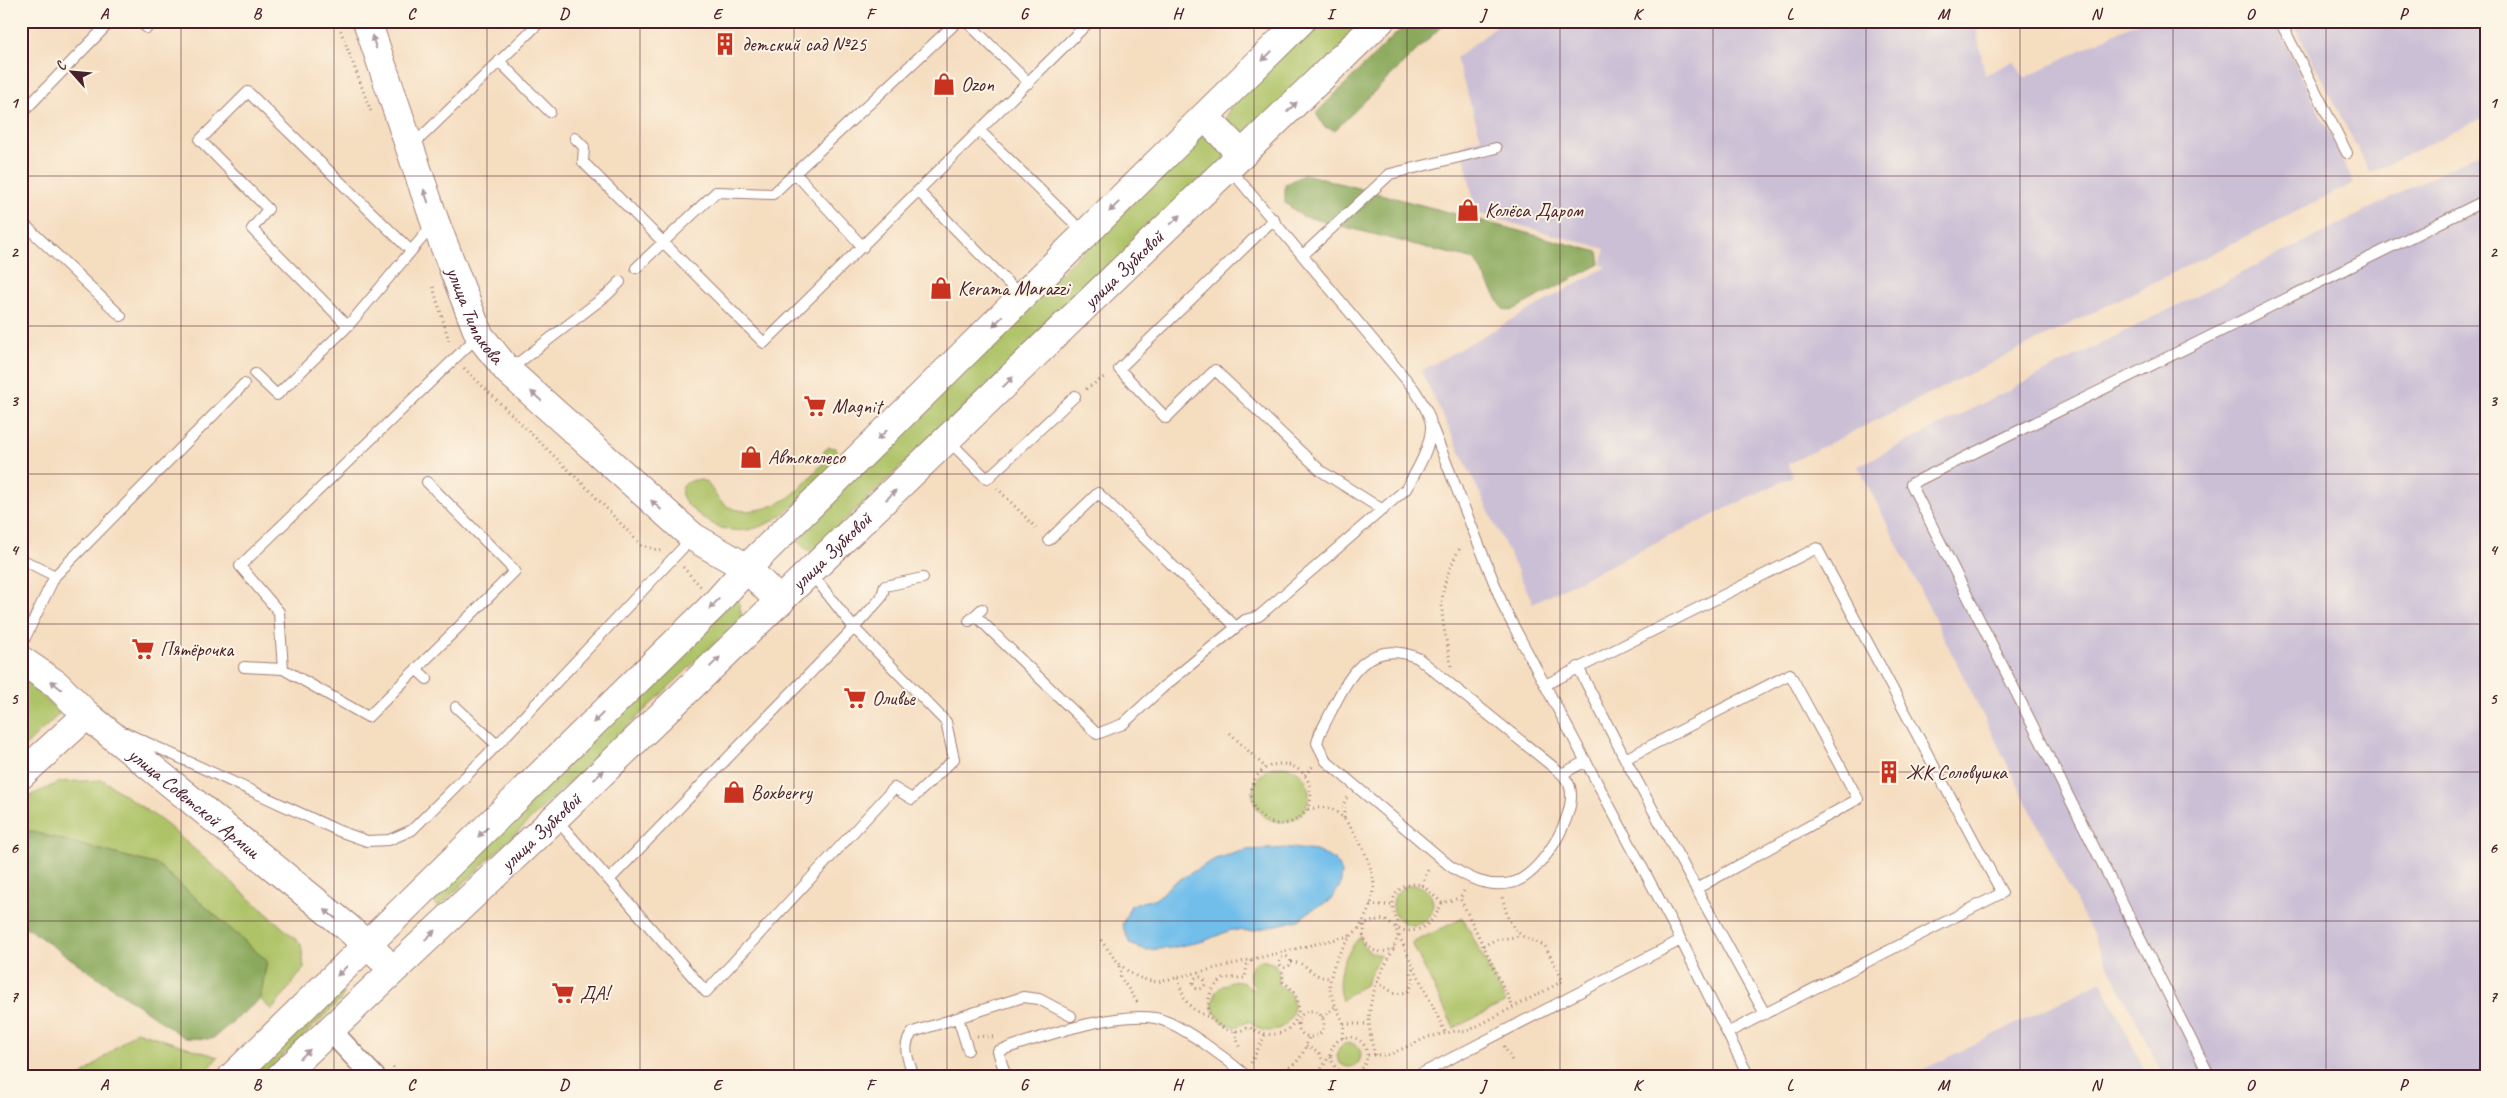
<svg xmlns="http://www.w3.org/2000/svg" width="2507" height="1098" font-family="Caveat,sans-serif">
<style>
.industrial{fill:#cbbfd5}
.green{fill:#aec368;stroke:#7c714a}
.forest{fill:#8aa95c;stroke:#6a6444}
.water{fill:#71beeb;stroke:#5e6e8b}
.lines{fill:none;stroke-linecap:round;stroke-linejoin:round}
.lane-casing{stroke:#a07e76;stroke-width:12}
.street-casing{stroke:#a07e76;stroke-width:24}
.secondary-casing{stroke:#a07e76;stroke-width:30}
.primary-casing{stroke:#a07e76;stroke-width:30}
.path{stroke:#a07e76;stroke-width:3;stroke-dasharray:1 4;stroke-linecap:butt}
.lane{stroke:#fff;stroke-width:10}
.street{stroke:#fff;stroke-width:21}
.secondary{stroke:#fff;stroke-width:28}
.primary{stroke:#fff;stroke-width:28}
.oneway{fill:#ae9aa0}
.grid{fill:none;stroke:#4a1f2b;stroke-width:1;stroke-opacity:0.55}
.labels{text-anchor:middle;dominant-baseline:central;stroke-width:4;stroke-linejoin:round;paint-order:stroke}
.poi-label{font-size:20px;fill:#4a1f2b;stroke:#fcf5e5;text-anchor:start}
.street-label{font-size:20px;fill:#4a1f2b;stroke:#fcf5e5}
.neatline{fill:none;stroke:#4a1f2b;stroke-width:2}
.grid-label{font-size:16px;text-anchor:middle;font-weight:bold;fill:#4a1f2b}
</style>
<rect width="100%" height="100%" fill="#fcf5e5"/>
<filter id="ink" filterUnits="userSpaceOnUse"><feTurbulence type="fractalNoise" baseFrequency=".02" numOctaves="2"/><feDisplacementMap in="SourceGraphic" scale="10" xChannelSelector="R" yChannelSelector="G"/><feConvolveMatrix kernelMatrix="1 2 1 2 8 2 1 2 1" color-interpolation-filters="sRGB"/></filter>
<filter id="wash" filterUnits="userSpaceOnUse"><feTurbulence type="fractalNoise" baseFrequency=".0096" numOctaves="4" result="noise"/><feDisplacementMap in="SourceGraphic" scale="20" xChannelSelector="R" yChannelSelector="G"/><feGaussianBlur stdDeviation="1.12" result="paint"/><feColorMatrix in="noise" values="0 0 0 0 0 0 0 0 0 0 0 0 0 0 0 0 0 1.4 0 .05"/><feComposite in="paint" operator="in"/></filter>
<g filter="url(#wash)">
<rect width="100%" height="100%" fill="#f5ddc0"/>
<path class="industrial" d="M 1504,21 L 1975,21 L 1985,75 L 2014,61 L 2024,78 L 2140,21 L 2274,21 L 2354,183 L 1788,464 L 1793,476 L 1533,603 L 1421,371 L 1606,267 L 1601,264 L 1605,249 L 1476,213 L 1462,145 L 1481,138 L 1456,58 Z
M 2292,21 L 2486,21 L 2486,116 L 2370,173 Z
M 2486,150 L 2486,1077 L 2164,1077 L 1858,466 Z
M 2101,981 L 2148,1077 L 1908,1077 L 2088,988 Z"/>
<path class="green" d="M 1316,21 L 1369,21 L 1243,137 L 1226,120 L 1230,107 Z
M 1200,136 L 1209,136 L 1225,152 L 1224,161 L 811,552 L 802,546 L 798,538 L 800,529 Z
M 829,447 L 836,448 L 839,458 C 811,489 770,543 722,528 C 707,524 658,489 695,480 C 709,477 713,494 720,501 C 738,518 769,510 788,498 C 802,489 814,472 826,460 L 823,457 L 824,451 Z
M 738,600 L 742,617 L 441,905 L 437,906 L 433,902 L 435,896 L 731,602 Z
M 21,675 L 60,713 L 21,750 Z
M1253 794a28 28 0 1 1 56 0a28 28 0 1 1-56 0Z
M 103,780 L 165,823 L 301,944 L 304,968 L 272,1010 L 260,999 L 267,961 L 158,865 L 21,829 L 21,800 L 60,782 Z
M1393 905a20 20 0 1 1 40 0a20 20 0 1 1-40 0Z
M 1463,918 L 1506,1002 L 1454,1028 L 1412,943 Z
M 1361,935 C 1360,947 1369,953 1380,955 L 1365,985 L 1349,994 L 1342,1001 C 1334,975 1344,956 1361,935 Z
M 1262,960 L 1275,964 L 1280,977 L 1277,984 C 1317,1003 1275,1052 1250,1021 L 1235,1027 L 1221,1022 L 1212,1008 L 1215,993 C 1226,980 1241,977 1253,990 L 1255,987 C 1247,979 1248,970 1256,962 Z
M 341,985 L 344,994 L 338,1003 L 261,1077 L 244,1077 Z
M 136,1031 L 218,1057 L 201,1077 L 80,1077 Z
M1337 1055a12 12 0 1 1 24 0a12 12 0 1 1-24 0Z"/>
<path class="forest" d="M 1409,21 L 1447,21 L 1335,130 L 1324,127 L 1316,113 Z
M 1305,174 L 1598,252 L 1600,264 L 1511,311 L 1503,309 L 1475,260 L 1302,216 L 1285,203 L 1285,185 Z
M 21,829 L 158,865 L 267,961 L 260,999 L 212,1039 L 185,1038 L 21,924 Z"/>
<path class="water" d="M 1291,848 L 1316,851 L 1335,860 L 1342,873 L 1340,886 L 1330,901 L 1311,910 L 1299,920 L 1251,931 L 1231,930 L 1204,941 L 1171,948 L 1146,950 L 1130,944 L 1122,925 L 1131,905 L 1157,898 L 1172,884 L 1215,859 L 1246,850 Z"/>
</g>
<g filter="url(#ink)">
<g class="lines">
<defs>
<path id="lane" d="M 139,21 L 147,28 L 154,21
M 966,21 L 1029,83
M 2280,21 L 2347,153
M 499,61 L 550,112
M 21,114 L 111,21
M 980,131 L 1085,234
M 575,138 L 584,147 L 583,162 L 764,343 L 1090,21
M 412,146 L 541,21
M 919,192 L 1021,296
M 1274,219 L 1119,369 L 1166,418 L 1215,370 L 1321,471 L 1383,510
M 21,221 L 121,316
M 863,247 L 795,173 L 958,21
M 1303,255 L 1390,174 L 1496,148
M 636,268 L 716,192 L 773,194 L 795,173
M 348,326 L 252,229 L 268,209 L 200,140 L 248,92 L 411,251
M 509,370 L 607,295 L 620,282
M 255,374 L 277,395 L 348,326 L 433,225
M 1432,427 L 1505,610 L 1681,940 L 1749,1077
M 948,440 L 987,479 L 1075,396
M 427,482 L 515,571 L 368,717 L 283,669 L 279,612 L 240,566 L 478,336
M 1049,540 L 1098,493 L 1236,627
M 21,559 L 55,576
M 811,573 L 854,628 L 946,722 L 954,759 L 912,799 L 894,788 L 706,992 L 609,880 L 854,628 L 881,598 L 885,586 L 923,578
M 975,615 L 1097,734 L 1123,724 L 1162,688 L 1245,620 L 1259,616 L 1406,489 C 1416,472 1430,449 1431,428 C 1432,416 1420,399 1414,389 L 1230,169
M 969,621 L 982,609
M 21,646 L 55,576 L 244,384
M 244,667 L 283,669
M 1578,667 L 1625,759 L 1790,674 L 1858,799 L 1696,889
M 416,669 L 427,679
M 1545,685 L 1817,548 L 2002,893 L 1727,1033
M 456,707 L 497,745
M 126,733 L 339,831 L 367,841 L 389,840 L 412,830 L 497,745 L 692,538
M 1625,759 L 1765,1014
M 1562,774 C 1565,778 1569,783 1570,787 C 1578,815 1539,878 1511,883 C 1488,888 1468,878 1450,866 L 1326,761 L 1317,743 L 1320,733 C 1342,693 1360,633 1418,658 L 1562,774 L 1586,761
M 556,819 L 609,880
M 958,1018 L 968,1050
M 914,1077 C 909,1060 900,1047 913,1032 L 1023,997 L 1039,999 L 1071,1016
M 1006,1077 L 998,1051 C 1039,1038 1113,1011 1155,1018 C 1179,1022 1228,1060 1248,1077
M 1415,1077 L 1681,940
M 2210,1077 L 1911,484 L 2486,200"/>
<path id="street" d="M 330,1030 L 374,1077"/>
<g id="secondary">
<path id="s1" d="M 367,21 L 435,222 L 479,335 L 508,371 L 693,537 L 747,568 L 780,602"/>
<path d="M 1205,117 L 1242,155"/>
<path d="M 21,775 L 87,715"/>
</g>
<g id="primary">
<path id="s2" d="M 21,660 L 56,684 L 87,715 L 347,927 L 381,958"/>
<path d="M 232,1077 L 715,604 L 747,568 L 1301,21"/>
<path id="s3" d="M 280,1077 L 555,818 L 1380,21"/>
</g>
</defs>
<use href="#lane" class="lane-casing"/>
<use href="#street" class="street-casing"/>
<use href="#secondary" class="secondary-casing"/>
<use href="#primary" class="primary-casing"/>
<path class="path" d="M 337,21 L 372,114
M 433,287 L 450,344
M 464,368 L 590,491 L 641,545 L 661,551
M 1086,389 L 1106,376
M 997,488 L 1038,530
M 683,567 L 701,587
M 1451,666 C 1442,614 1433,597 1460,548
M 1230,733 L 1266,768
M1251 794a30 30 0 1 1 60 0a30 30 0 1 1-60 0Z
M 1305,775 L 1313,766
M 1308,809 C 1318,808 1327,806 1335,811 C 1354,823 1375,868 1374,889 C 1373,903 1366,917 1358,929
M 1344,818 L 1344,803 L 1347,797
M 1422,885 L 1429,867
M 1464,891 L 1460,898 L 1513,1007
M 1442,903 L 1422,885 C 1398,880 1385,901 1398,921 L 1396,928 C 1419,937 1433,923 1442,903 L 1460,898
M 1370,905 L 1392,905
M 1365,925 L 1363,938 C 1370,952 1379,955 1394,948
M 1399,936 L 1445,1032
M 1101,940 C 1117,963 1129,979 1158,982 L 1353,935
M 1483,946 L 1495,940 L 1521,936
M1279.5 962a5.5 5.5 0 1 1 11 0a5.5 5.5 0 1 1-11 0Z
M 1251,961 L 1247,965 L 1245,978 L 1225,978 C 1209,988 1205,1001 1211,1018 C 1221,1029 1235,1036 1249,1027 C 1290,1053 1317,1003 1283,982 L 1282,968
M 1291,962 C 1310,962 1309,978 1331,978
M 1119,966 L 1121,978 L 1138,1003
M1193 983a6 6 0 1 1 12 0a6 6 0 1 1-12 0Z
M 1178,978 C 1184,1002 1187,1008 1211,1018
M 1377,982 L 1395,994 L 1408,992 L 1414,981 L 1411,971 L 1413,967
M1298 1024a13 13 0 1 1 26 0a13 13 0 1 1-26 0Z
M 1322,1017 L 1335,1007
M 1344,1024 L 1368,1024
M 1235,1031 L 1240,1050
M 977,1036 L 993,1037
M1331 1055a18 18 0 1 1 36 0a18 18 0 1 1-36 0Z
M 1343,1038 C 1343,1033 1345,1027 1343,1022 C 1338,1009 1329,997 1330,982 C 1333,956 1356,917 1385,920 L 1396,928 L 1398,935 C 1395,948 1388,959 1382,971 C 1367,1002 1366,1023 1375,1055
M 1306,1046 L 1319,1053 L 1323,1062
M 1504,1046 L 1512,1061
M 1368,1055 L 1389,1055 L 1428,1037 L 1456,1031 L 1466,1032 L 1563,981 L 1545,946 L 1522,936 L 1515,929 L 1508,918 L 1502,897
M 1251,1063 L 1265,1035
M 393,1067 L 402,1077
M 1289,1068 L 1299,1077
M 1267,1077 L 1269,1074 C 1294,1069 1301,1062 1309,1037
M 1316,1077 L 1330,1055"/>
<use href="#lane" class="lane"/>
<use href="#street" class="street"/>
<use href="#secondary" class="secondary"/>
<use href="#primary" class="primary"/>
</g>
<defs><path id="oneway-solid" d="M-6-.8H1V-3.2L6.5 0L1 3.2V.8H-6Z" transform="scale(1.25)"/></defs>
<g class="oneway">
<use href="#oneway-solid" transform="translate(374 42) rotate(-109)"/>
<use href="#oneway-solid" transform="translate(1267 56) rotate(135)"/>
<use href="#oneway-solid" transform="translate(1292 107) rotate(-44)"/>
<use href="#oneway-solid" transform="translate(426 196) rotate(-109)"/>
<use href="#oneway-solid" transform="translate(1114 207) rotate(135)"/>
<use href="#oneway-solid" transform="translate(1175 220) rotate(-44)"/>
<use href="#oneway-solid" transform="translate(998 321) rotate(135)"/>
<use href="#oneway-solid" transform="translate(1008 382) rotate(-44)"/>
<use href="#oneway-solid" transform="translate(536 396) rotate(-138)"/>
<use href="#oneway-solid" transform="translate(882 435) rotate(135)"/>
<use href="#oneway-solid" transform="translate(891 495) rotate(-44)"/>
<use href="#oneway-solid" transform="translate(656 505) rotate(-138)"/>
<use href="#oneway-solid" transform="translate(714 604) rotate(134)"/>
<use href="#oneway-solid" transform="translate(715 662) rotate(-44)"/>
<use href="#oneway-solid" transform="translate(56 685) rotate(-140)"/>
<use href="#oneway-solid" transform="translate(598 718) rotate(136)"/>
<use href="#oneway-solid" transform="translate(599 775) rotate(-44)"/>
<use href="#oneway-solid" transform="translate(483 832) rotate(136)"/>
<use href="#oneway-solid" transform="translate(330 914) rotate(-141)"/>
<use href="#oneway-solid" transform="translate(430 935) rotate(-43)"/>
<use href="#oneway-solid" transform="translate(342 971) rotate(136)"/>
<use href="#oneway-solid" transform="translate(305 1054) rotate(-43)"/>
</g>
</g>
<path class="grid" d="M 181,21 L 181,1077M 334,21 L 334,1077M 487,21 L 487,1077M 640,21 L 640,1077M 794,21 L 794,1077M 947,21 L 947,1077M 1100,21 L 1100,1077M 1254,21 L 1254,1077M 1407,21 L 1407,1077M 1560,21 L 1560,1077M 1713,21 L 1713,1077M 1866,21 L 1866,1077M 2020,21 L 2020,1077M 2173,21 L 2173,1077M 2326,21 L 2326,1077M 21,176 L 2486,176M 21,326 L 2486,326M 21,474 L 2486,474M 21,624 L 2486,624M 21,772 L 2486,772M 21,921 L 2486,921"/>
<defs>
<symbol id="building-bare" viewBox="-9 -9 18 18"><path d="M-4-6H4V6H1V3H-1V6H-4ZM-2.5-4.3h1.7v1.8h-1.7ZM.8-4.3h1.7v1.8H.8ZM-2.5-1h1.7V.8h-1.7ZM.8-1h1.7V.8H.8Z" fill="#c8321e" stroke="#fcf5e5" stroke-width="2.5" paint-order="stroke"/></symbol>
<symbol id="shop-bare" viewBox="-9 -9 18 18"><path d="M-5-2.5h2.3a2.7 3.5 0 0 1 5.4 0H5L5.5 6h-11ZM-1.5-2.5h3a1.5 2.3 0 0 0-3 0Z" fill="#c8321e" stroke="#fcf5e5" stroke-width="2.5" paint-order="stroke"/></symbol>
<symbol id="supermarket-bare" viewBox="-9 -9 18 18"><path d="M-6-5.5h2.5l.6 2H6L4.5 2H-2.5L-4.4-4H-6ZM-1.5 3.2a1.3 1.3 0 1 0 .1 0ZM3 3.2a1.3 1.3 0 1 0 .1 0Z" fill="#c8321e" stroke="#fcf5e5" stroke-width="2.5" paint-order="stroke"/></symbol>
</defs>
<g fill-rule="evenodd">
<use href="#building-bare" x="709" y="28" width="32" height="32"/>
<use href="#shop-bare" x="928" y="68" width="32" height="32"/>
<use href="#shop-bare" x="1452" y="194" width="32" height="32"/>
<use href="#shop-bare" x="925" y="272" width="32" height="32"/>
<use href="#supermarket-bare" x="799" y="390" width="32" height="32"/>
<use href="#shop-bare" x="735" y="441" width="32" height="32"/>
<use href="#supermarket-bare" x="127" y="633" width="32" height="32"/>
<use href="#supermarket-bare" x="839" y="682" width="32" height="32"/>
<use href="#building-bare" x="1873" y="756" width="32" height="32"/>
<use href="#shop-bare" x="718" y="776" width="32" height="32"/>
<use href="#supermarket-bare" x="547" y="977" width="32" height="32"/>
</g>
<g class="labels">
<g class="poi-label">
<text x="742" y="44">детский сад №25</text>
<text x="961" y="84">Ozon</text>
<text x="1485" y="210">Колёса Даром</text>
<text x="958" y="288">Kerama Marazzi</text>
<text x="832" y="406">Magnit</text>
<text x="768" y="457">Автоколесо</text>
<text x="160" y="649">Пятёрочка</text>
<text x="872" y="698">Оливье</text>
<text x="1906" y="772">ЖК Соловушка</text>
<text x="751" y="792">Boxberry</text>
<text x="580" y="993">ДА!</text>
</g>
<g class="street-label">
<text stroke="none"><textPath href="#s3" startOffset="1168">улица Зубковой</textPath></text>
<text stroke="none"><textPath href="#s1" startOffset="314">улица Тимакова</textPath></text>
<text stroke="none"><textPath href="#s3" startOffset="762">улица Зубковой</textPath></text>
<text stroke="none"><textPath href="#s2" startOffset="225">улица Советской Армии</textPath></text>
<text stroke="none"><textPath href="#s3" startOffset="358">улица Зубковой</textPath></text>
</g>
</g>
<rect width="2507" height="1098" fill="none" stroke="#fcf5e5" stroke-width="55"/>
<g transform="translate(72 72) rotate(297)" stroke="#fcf5e5" stroke-width="4" paint-order="stroke">
<path d="M0-4L9 19L0 12L-9 19Z" fill="#4a1f2b"/>
<text y="-8" font-size="14" font-weight="bold" text-anchor="middle" fill="#4a1f2b">С</text>
</g>
<rect x="28" y="28" width="2452" height="1042" class="neatline"/>
<g class="grid-label">
<text x="104" y="19">A</text>
<text x="257" y="19">B</text>
<text x="411" y="19">C</text>
<text x="564" y="19">D</text>
<text x="717" y="19">E</text>
<text x="870" y="19">F</text>
<text x="1024" y="19">G</text>
<text x="1177" y="19">H</text>
<text x="1330" y="19">I</text>
<text x="1483" y="19">J</text>
<text x="1637" y="19">K</text>
<text x="1790" y="19">L</text>
<text x="1943" y="19">M</text>
<text x="2096" y="19">N</text>
<text x="2250" y="19">O</text>
<text x="2403" y="19">P</text>
<text x="14" y="108">1</text>
<text x="2493" y="108">1</text>
<text x="14" y="257">2</text>
<text x="2493" y="257">2</text>
<text x="14" y="406">3</text>
<text x="2493" y="406">3</text>
<text x="14" y="555">4</text>
<text x="2493" y="555">4</text>
<text x="14" y="704">5</text>
<text x="2493" y="704">5</text>
<text x="14" y="853">6</text>
<text x="2493" y="853">6</text>
<text x="14" y="1002">7</text>
<text x="2493" y="1002">7</text>
<text x="104" y="1090">A</text>
<text x="257" y="1090">B</text>
<text x="411" y="1090">C</text>
<text x="564" y="1090">D</text>
<text x="717" y="1090">E</text>
<text x="870" y="1090">F</text>
<text x="1024" y="1090">G</text>
<text x="1177" y="1090">H</text>
<text x="1330" y="1090">I</text>
<text x="1483" y="1090">J</text>
<text x="1637" y="1090">K</text>
<text x="1790" y="1090">L</text>
<text x="1943" y="1090">M</text>
<text x="2096" y="1090">N</text>
<text x="2250" y="1090">O</text>
<text x="2403" y="1090">P</text>
</g>
</svg>
